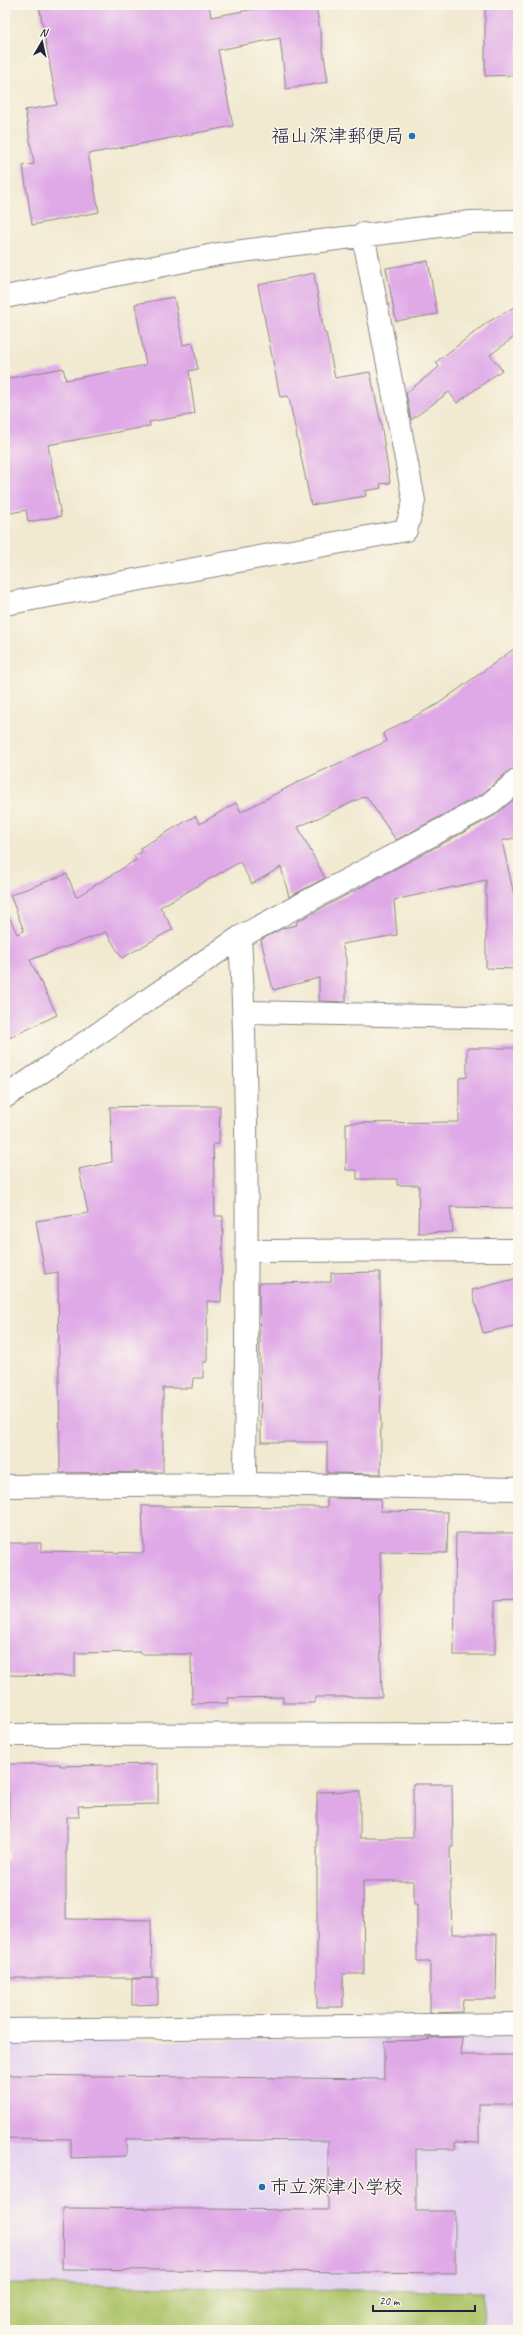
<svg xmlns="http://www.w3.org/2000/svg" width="523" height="2335" font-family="Caveat,'Klee One',sans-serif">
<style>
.built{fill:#e5d3f0}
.green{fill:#aec469;stroke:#687352}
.building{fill:#dfa8e7}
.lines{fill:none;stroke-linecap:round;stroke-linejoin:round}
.minor-casing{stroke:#8a8686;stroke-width:24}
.minor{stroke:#fff;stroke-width:22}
.poi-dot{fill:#1f6fb2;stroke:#fbf7ec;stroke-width:1.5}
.labels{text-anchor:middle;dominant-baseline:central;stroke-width:3;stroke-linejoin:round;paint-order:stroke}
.poi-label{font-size:19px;fill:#22223b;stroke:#fbf7ec;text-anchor:end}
</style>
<rect width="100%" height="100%" fill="#fbf7ec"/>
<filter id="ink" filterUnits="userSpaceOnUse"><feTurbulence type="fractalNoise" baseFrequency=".025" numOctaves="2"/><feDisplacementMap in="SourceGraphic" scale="8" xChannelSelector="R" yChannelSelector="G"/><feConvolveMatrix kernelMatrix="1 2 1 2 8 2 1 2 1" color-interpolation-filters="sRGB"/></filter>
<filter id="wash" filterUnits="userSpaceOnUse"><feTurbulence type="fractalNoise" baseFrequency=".012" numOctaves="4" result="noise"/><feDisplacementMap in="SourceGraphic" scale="16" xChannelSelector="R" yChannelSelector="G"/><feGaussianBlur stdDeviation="0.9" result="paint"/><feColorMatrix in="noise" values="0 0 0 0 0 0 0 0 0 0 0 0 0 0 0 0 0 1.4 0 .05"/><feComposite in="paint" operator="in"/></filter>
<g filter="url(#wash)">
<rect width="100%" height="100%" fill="#f1e9d0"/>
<path class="built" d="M 518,2037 L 518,2330 L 5,2330 L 5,2043 Z"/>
<path class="green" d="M 5,2284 L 483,2292 L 484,2330 L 5,2330 Z"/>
<g id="blocks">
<path class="building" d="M 39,5 L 209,5 L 211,17 L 276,5 L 316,5 L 328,82 L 286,89 L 280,38 L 218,50 L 233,126 L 88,154 L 99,212 L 32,225 L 23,166 L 34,164 L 25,110 L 57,105 Z
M 485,5 L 518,5 L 518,75 L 485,76 Z
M 428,261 L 437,314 L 396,321 L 386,268 Z
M 314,273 L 324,333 L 326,333 L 335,378 L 370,372 L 381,423 L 390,483 L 380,484 L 381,488 L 365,491 L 366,496 L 311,505 L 289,398 L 288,396 L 280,397 L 258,285 Z
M 174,297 L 183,345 L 193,343 L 198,369 L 189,371 L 195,414 L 149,422 L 150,426 L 48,445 L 61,516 L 28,522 L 26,510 L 5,514 L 5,379 L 63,368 L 66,380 L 146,365 L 135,304 Z
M 518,305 L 518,334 L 490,355 L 502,370 L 457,403 L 449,392 L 411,420 L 406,393 L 439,367 L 436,362 L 488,322 Z
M 518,646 L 518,768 L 510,770 L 481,795 L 396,840 L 366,796 L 298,827 L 325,878 L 289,897 L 281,867 L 252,884 L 240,862 L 160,907 L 173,929 L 122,958 L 106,932 L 30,960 L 57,1015 L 5,1040 L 5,908 L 17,934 L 24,931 L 10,895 L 67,874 L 76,897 L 136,860 L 134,856 L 142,852 L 140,848 L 195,816 L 200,824 L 236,803 L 241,812 L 300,781 L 387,741 L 383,733 L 438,704 Z
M 518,796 L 518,837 L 502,841 L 514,895 L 518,895 L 518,969 L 486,968 L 486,880 L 394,900 L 397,935 L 342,944 L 346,959 L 346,1002 L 319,1001 L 319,978 L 273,990 L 261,940 L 283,928 L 297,925 L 296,922 L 494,816 Z
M 467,1048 L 518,1048 L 518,1208 L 450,1207 L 453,1232 L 418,1233 L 419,1185 L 397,1185 L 397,1179 L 357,1179 L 357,1170 L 346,1170 L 346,1123 L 459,1122 L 459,1078 L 467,1077 Z
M 154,1106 L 220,1106 L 219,1144 L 213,1144 L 215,1216 L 223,1216 L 221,1302 L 207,1301 L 207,1362 L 203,1362 L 203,1378 L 193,1378 L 192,1388 L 163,1388 L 163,1472 L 60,1473 L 58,1272 L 45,1274 L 36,1221 L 88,1213 L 79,1169 L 112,1162 L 110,1107 Z
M 380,1272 L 381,1474 L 327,1473 L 327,1442 L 261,1442 L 259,1283 L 331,1282 L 331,1273 Z
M 518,1278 L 518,1325 L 483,1333 L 472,1290 Z
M 327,1498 L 381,1499 L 380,1511 L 448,1512 L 447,1553 L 380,1552 L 381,1593 L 379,1593 L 382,1697 L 315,1697 L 315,1703 L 283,1703 L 283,1697 L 228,1698 L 228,1703 L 192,1704 L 191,1654 L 140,1654 L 140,1652 L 75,1653 L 75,1676 L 5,1675 L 5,1543 L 41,1543 L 41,1551 L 144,1553 L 142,1506 L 327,1507 Z
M 456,1533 L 518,1533 L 517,1600 L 495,1601 L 495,1655 L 454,1655 Z
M 5,1764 L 60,1764 L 60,1766 L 158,1764 L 158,1804 L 78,1806 L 79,1817 L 67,1817 L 67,1851 L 66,1851 L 66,1919 L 151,1920 L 152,1978 L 5,1978 L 5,1860 L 8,1860 L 9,1792 L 5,1792 Z
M 413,1784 L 452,1784 L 453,1847 L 450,1847 L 452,1934 L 497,1934 L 496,1999 L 463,1999 L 462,2012 L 430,2013 L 430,1962 L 417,1962 L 417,1905 L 414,1905 L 414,1881 L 363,1881 L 364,1974 L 343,1974 L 343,2007 L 317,2007 L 317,1792 L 360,1791 L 360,1838 L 413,1838 Z
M 158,1978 L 158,2004 L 132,2005 L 132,1979 Z
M 462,2037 L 461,2055 L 518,2055 L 518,2104 L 479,2104 L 479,2143 L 455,2142 L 455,2149 L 416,2149 L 416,2211 L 455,2211 L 455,2273 L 62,2269 L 63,2208 L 328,2210 L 328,2141 L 126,2139 L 126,2156 L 71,2158 L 71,2139 L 5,2138 L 5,2075 L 384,2079 L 384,2041 L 429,2040 L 429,2038 Z"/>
</g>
</g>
<g filter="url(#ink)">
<use href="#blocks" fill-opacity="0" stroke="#8a8686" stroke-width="1"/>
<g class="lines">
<defs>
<path id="minor" d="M 5,297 L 219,254 L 471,222 L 518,221
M 5,604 L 406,530 L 414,501 L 363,234
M 240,937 C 250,1119 246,1301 245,1484
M 244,1012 L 518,1018
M 5,1097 L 240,937 L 488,805 L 518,780
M 247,1251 L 518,1250
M 5,1486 L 245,1484 L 518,1489
M 5,1735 L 518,1734
M 5,2030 L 518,2024"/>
</defs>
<use href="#minor" class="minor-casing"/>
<use href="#minor" class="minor"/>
</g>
</g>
<g class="poi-dot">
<circle cx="412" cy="136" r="4"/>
<circle cx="262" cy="2187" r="4"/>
</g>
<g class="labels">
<g class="poi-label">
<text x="404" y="136">福山深津郵便局</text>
<text x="270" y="2187" text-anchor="start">市立深津小学校</text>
</g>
</g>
<rect width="523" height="2335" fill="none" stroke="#fbf7ec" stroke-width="20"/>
<g transform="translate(42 42) rotate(9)" stroke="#fbf7ec" stroke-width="3" paint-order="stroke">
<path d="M0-3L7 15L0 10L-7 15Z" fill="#22223b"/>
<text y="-6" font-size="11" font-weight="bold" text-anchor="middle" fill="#22223b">N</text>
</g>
<path d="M373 2305v6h102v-6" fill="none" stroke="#22223b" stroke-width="2"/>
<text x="379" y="2305" font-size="12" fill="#22223b" stroke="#fbf7ec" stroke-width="3" paint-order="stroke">20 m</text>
</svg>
